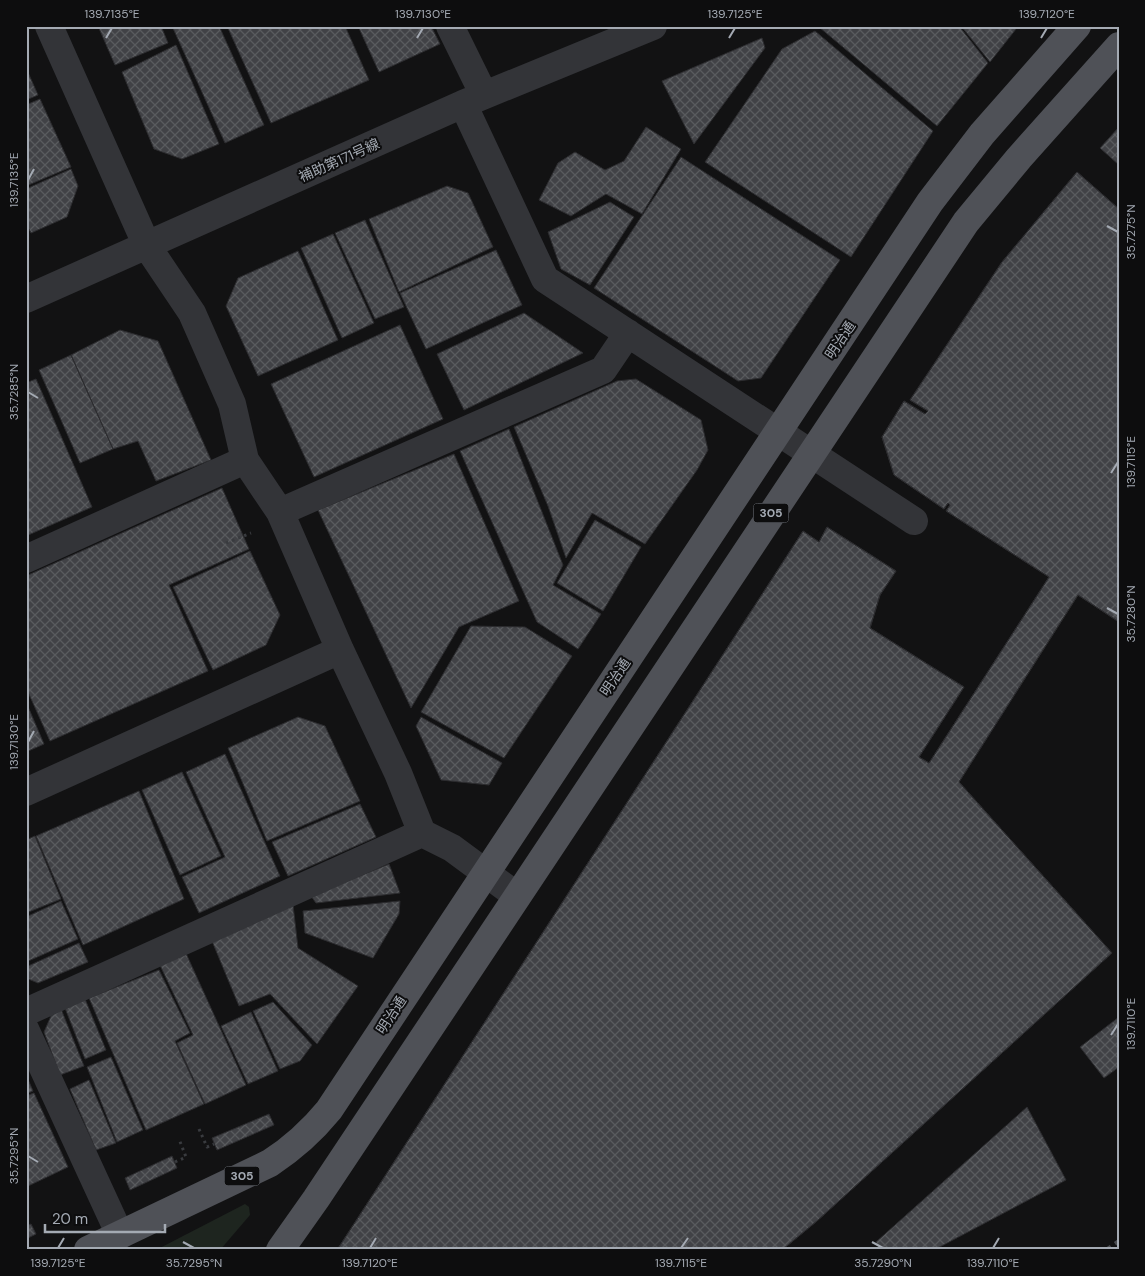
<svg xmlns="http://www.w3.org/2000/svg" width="1145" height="1276" font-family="'DM Sans','Noto Sans JP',sans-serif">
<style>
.grass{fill:#1e251f}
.building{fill:url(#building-cross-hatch);stroke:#2c2c2f}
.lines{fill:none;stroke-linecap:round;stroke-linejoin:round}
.path{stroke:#393b3f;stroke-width:3;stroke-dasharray:2.5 4;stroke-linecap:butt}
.minor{stroke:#333438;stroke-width:28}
.major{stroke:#4f5157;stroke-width:28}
.rail{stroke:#4a4c51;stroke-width:4;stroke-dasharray:6 5;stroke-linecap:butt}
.ticks{fill:none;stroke:#a4aab3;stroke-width:2}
.labels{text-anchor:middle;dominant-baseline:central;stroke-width:4;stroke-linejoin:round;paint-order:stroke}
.shield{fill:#0d0d0e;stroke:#777b82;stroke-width:1}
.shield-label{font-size:12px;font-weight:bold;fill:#a4aab3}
.street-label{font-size:14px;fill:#a4aab3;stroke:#0d0d0e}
.neatline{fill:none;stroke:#a4aab3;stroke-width:2}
.ticks-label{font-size:12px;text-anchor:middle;fill:#a4aab3}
</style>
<defs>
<pattern id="building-cross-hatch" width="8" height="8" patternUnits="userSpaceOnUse" patternTransform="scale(1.25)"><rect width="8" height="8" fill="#414246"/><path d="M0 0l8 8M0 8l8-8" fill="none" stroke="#595b5e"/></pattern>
</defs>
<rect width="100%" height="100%" fill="#121213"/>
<path class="grass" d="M 245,1204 L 249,1207 L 250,1215 L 220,1250 L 156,1250 Z"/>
<path class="building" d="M 98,26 L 161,26 L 168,43 L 115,65 Z
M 172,26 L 219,26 L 264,125 L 225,143 Z
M 227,26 L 345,26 L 369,80 L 271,123 Z
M 358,26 L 431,26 L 440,44 L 379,72 Z
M 959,26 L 988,63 L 937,126 L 819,27 Z
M 961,26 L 1013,26 L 1016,29 L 990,62 Z
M 815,31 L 933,131 L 851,257 L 705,162 L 782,49 Z
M 762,38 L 765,48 L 694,144 L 662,81 Z
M 176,45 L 219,144 L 182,159 L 154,149 L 122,72 Z
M 26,68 L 38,95 L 26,100 Z
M 40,99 L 71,167 L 26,186 L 26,105 Z
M 646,127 L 681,149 L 642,214 L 606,194 L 571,216 L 539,200 L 558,163 L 575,152 L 605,170 L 624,161 Z
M 1119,127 L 1119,165 L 1100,148 Z
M 681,157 L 840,260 L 761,378 L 738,381 L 594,288 Z
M 71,169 L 78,186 L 67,217 L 31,233 L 26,223 L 26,189 Z
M 1077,172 L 1119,209 L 1119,622 L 1078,595 L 959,782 L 1112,953 L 817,1221 L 782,1250 L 337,1250 L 803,531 L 819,542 L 827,527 L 896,571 L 880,595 L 870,628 L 964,687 L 919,757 L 929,763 L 1049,577 L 946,511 L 950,505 L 948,503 L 944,509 L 894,475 L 882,437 L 904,401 L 925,414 L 928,411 L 910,400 L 1002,262 Z
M 1077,172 L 1119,209 L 1119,622 L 1078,595 L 959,782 L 1112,953 L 817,1221 L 782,1250 L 337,1250 L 803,531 L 819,542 L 827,527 L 896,571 L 880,595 L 870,628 L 964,687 L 919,757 L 929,763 L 1049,577 L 946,511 L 950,505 L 948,503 L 944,509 L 894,475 L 882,437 L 904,401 L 925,414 L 928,411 L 910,400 L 1002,262 Z
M 447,186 L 468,193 L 493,247 L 399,292 L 369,219 Z
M 610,202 L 634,217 L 590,285 L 561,269 L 548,232 Z
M 365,220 L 404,307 L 375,319 L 335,233 Z
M 333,234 L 374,323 L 342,338 L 301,248 Z
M 496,250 L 522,305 L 426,349 L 400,293 Z
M 298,251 L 338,340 L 258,376 L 226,306 L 238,278 Z
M 524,313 L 583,353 L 464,410 L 437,354 Z
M 400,325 L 443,419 L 314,477 L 271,384 Z
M 120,330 L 158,341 L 211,460 L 156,481 L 138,441 L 113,449 L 71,355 Z
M 71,355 L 113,449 L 80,463 L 39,370 Z
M 36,379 L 92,507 L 26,536 L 26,383 Z
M 636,379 L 701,420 L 708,450 L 697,470 L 645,544 L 592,513 L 566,558 L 548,506 L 514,427 L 617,381 Z
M 509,429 L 563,565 L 553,585 L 601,614 L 578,649 L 537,622 L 460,451 Z
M 454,454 L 519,601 L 459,627 L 411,708 L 318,510 Z
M 222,488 L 249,549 L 169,585 L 208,671 L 50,741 L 28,692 L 26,693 L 26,576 Z
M 595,520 L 641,547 L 603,611 L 557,583 Z
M 250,551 L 280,615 L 266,645 L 213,670 L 173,587 Z
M 471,626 L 525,627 L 572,656 L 504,758 L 421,712 Z
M 26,702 L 44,744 L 26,752 Z
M 298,717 L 325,726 L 360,801 L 267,841 L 228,748 Z
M 421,717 L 502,763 L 489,785 L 441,780 L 416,726 Z
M 225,754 L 280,876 L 199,913 L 182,877 L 225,857 L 186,772 Z
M 182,772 L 221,856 L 180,875 L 142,790 Z
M 139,791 L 184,899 L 83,945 L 36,836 Z
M 360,804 L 376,837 L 288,876 L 272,842 Z
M 35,836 L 61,899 L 26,913 L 26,840 Z
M 389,864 L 400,893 L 316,903 L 311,896 Z
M 61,901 L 78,939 L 26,962 L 26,917 Z
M 400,901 L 399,914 L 373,958 L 305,933 L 303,911 Z
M 293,905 L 298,948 L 358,986 L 317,1044 L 270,994 L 239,1006 L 212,941 Z
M 79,943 L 88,962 L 38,983 L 26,978 L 26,967 Z
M 184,949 L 246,1085 L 205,1104 L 177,1043 L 193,1035 L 158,961 Z
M 159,970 L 190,1033 L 175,1041 L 204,1104 L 146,1130 L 89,998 Z
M 85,999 L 106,1050 L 85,1059 L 65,1008 Z
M 273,1002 L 312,1045 L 300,1061 L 280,1069 L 253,1011 Z
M 61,1009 L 84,1066 L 60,1075 L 44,1032 L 51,1016 Z
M 251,1012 L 278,1071 L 248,1084 L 221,1026 Z
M 1119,1017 L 1119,1067 L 1104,1078 L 1080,1047 Z
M 111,1057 L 143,1130 L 117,1142 L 87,1067 Z
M 26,1075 L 33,1091 L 26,1094 Z
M 89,1080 L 116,1143 L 96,1150 L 70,1089 Z
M 34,1093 L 68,1167 L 26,1187 L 26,1096 Z
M 1027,1107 L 1066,1180 L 934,1250 L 880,1250 L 876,1242 Z
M 269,1114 L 274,1125 L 217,1150 L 212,1138 Z
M 172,1156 L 177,1168 L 130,1190 L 125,1178 Z
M 31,1224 L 36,1234 L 26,1239 L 26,1226 Z"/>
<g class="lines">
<path class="path" d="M 226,543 L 251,533
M 199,1129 L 207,1147 L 214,1144
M 175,1162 L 186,1157 L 179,1139"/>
<path class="minor" d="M 49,26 L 147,246 L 192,313 L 232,404 L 245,460 L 280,512 L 340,650 L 398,773 L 422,833 L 452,848 L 517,896
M 450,26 L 484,95
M 463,104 L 545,279 L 914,521
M 26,299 L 463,104 L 653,26
M 280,512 L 603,370 L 628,333
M 26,559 L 245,460
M 26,792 L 340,650
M 26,1012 L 422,833
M 26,1031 L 120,1235"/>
<path class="major" d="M 88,1250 L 270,1163 C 293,1148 311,1132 329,1110 L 930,202 L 982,134 L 1077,26
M 280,1250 L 316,1199 L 966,222 L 1019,158 L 1119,46"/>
<path class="rail" d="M 1106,1250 L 1119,1241"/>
</g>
<path class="ticks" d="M 106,38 L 112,28M 417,38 L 423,28M 729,38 L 735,28M 1041,38 L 1047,28M 28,180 L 34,169M 1107,226 L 1118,232M 28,392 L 38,398M 1111,473 L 1118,462M 1107,608 L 1118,614M 28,742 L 34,731M 1111,1035 L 1118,1024M 28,1156 L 38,1162M 183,1242 L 194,1248M 872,1242 L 883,1248M 58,1248 L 64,1238M 370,1248 L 376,1238M 681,1248 L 688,1238M 993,1248 L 999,1238"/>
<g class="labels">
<g class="shield">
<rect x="753.5" y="503.5" width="35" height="19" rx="4"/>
<rect x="224.5" y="1166.5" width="35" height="19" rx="4"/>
</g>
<g class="shield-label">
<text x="771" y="513">305</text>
<text x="242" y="1176">305</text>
</g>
<g class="street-label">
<text transform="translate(339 160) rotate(-24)">補助第171号線</text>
<text transform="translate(840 340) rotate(-56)">明治通</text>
<text transform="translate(615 677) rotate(-56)">明治通</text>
<text transform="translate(391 1015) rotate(-57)">明治通</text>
</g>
</g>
<rect width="1145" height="1276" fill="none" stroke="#0d0d0e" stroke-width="55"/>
<path d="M45 1224v8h120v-8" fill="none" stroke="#a4aab3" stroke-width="2.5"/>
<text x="52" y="1224" font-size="15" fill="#a4aab3" stroke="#0d0d0e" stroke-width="4" paint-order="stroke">20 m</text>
<rect x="28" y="28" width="1090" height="1220" class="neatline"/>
<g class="ticks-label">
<text x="112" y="18">139.7135°E</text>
<text x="423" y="18">139.7130°E</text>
<text x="735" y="18">139.7125°E</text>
<text x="1047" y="18">139.7120°E</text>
<text transform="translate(14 180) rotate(-90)" y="4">139.7135°E</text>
<text transform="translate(1131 232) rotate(-90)" y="4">35.7275°N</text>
<text transform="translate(14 392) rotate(-90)" y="4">35.7285°N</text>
<text transform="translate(1131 462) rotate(-90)" y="4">139.7115°E</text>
<text transform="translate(1131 614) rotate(-90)" y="4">35.7280°N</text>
<text transform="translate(14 742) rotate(-90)" y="4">139.7130°E</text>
<text transform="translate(1131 1024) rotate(-90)" y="4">139.7110°E</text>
<text transform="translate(14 1156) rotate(-90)" y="4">35.7295°N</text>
<text x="58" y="1267">139.7125°E</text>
<text x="194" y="1267">35.7295°N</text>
<text x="370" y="1267">139.7120°E</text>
<text x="681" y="1267">139.7115°E</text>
<text x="883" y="1267">35.7290°N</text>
<text x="993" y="1267">139.7110°E</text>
</g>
</svg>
